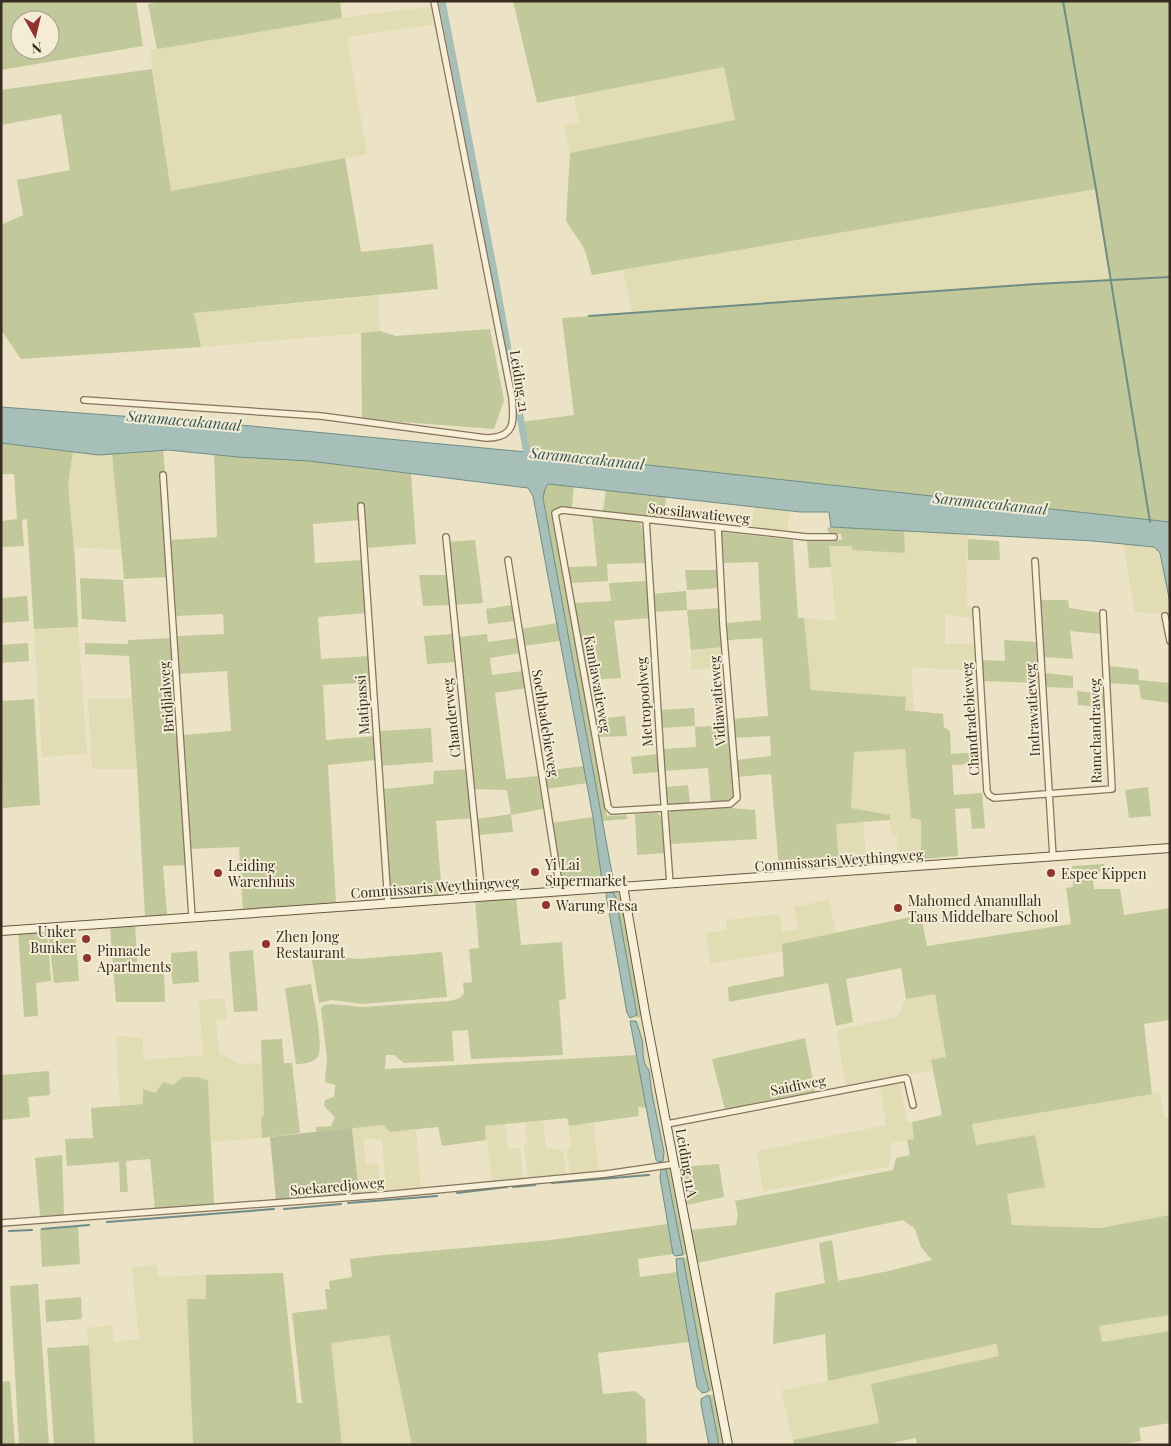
<svg xmlns="http://www.w3.org/2000/svg" width="1171" height="1446" font-family="'Playfair Display',serif">
<style>
.farmland{fill:#e1dcb3}
.green{fill:#c1c99a;fill-rule:evenodd}
.cemetery{fill:#b8bf99}
.water{fill:#a7bfb9;stroke:#6e8d87}
.lines{fill:none;stroke-linecap:round;stroke-linejoin:round}
.stream{stroke:#6e8d87;stroke-width:2}
.canal{stroke:#a7bfb9;stroke-width:7}
.street-casing{stroke:#86745d;stroke-width:8}
.secondary-casing{stroke:#685640;stroke-width:10}
.street{stroke:#f7efd8;stroke-width:5.5}
.secondary{stroke:#f7efd8;stroke-width:8}
.poi-dot{fill:#913430;stroke:#f4ecd5;stroke-width:2}
.labels{text-anchor:middle;dominant-baseline:central;stroke-width:4;stroke-linejoin:round;paint-order:stroke}
.street-label{font-size:14px;fill:#372c1f;stroke:#f4ecd5}
.poi-label{font-size:14px;fill:#372c1f;stroke:#f4ecd5;text-anchor:start}
.water-label{font-size:15px;font-style:italic;fill:#305655;stroke:#f4ecd5}
</style>
<rect width="100%" height="100%" fill="#ece2c6"/>
<path class="farmland" d="M 434,6 L 437,24 L 347,37 L 367,154 L 171,191 L 150,50 L 348,17 Z
M 724,66 L 735,120 L 570,153 L 564,125 L 579,122 L 574,96 Z
M 1096,189 L 1111,280 L 1036,284 L 632,313 L 623,270 Z
M 378,296 L 380,331 L 361,333 L 201,347 L 194,313 Z
M 73,452 L 99,455 L 112,454 L 121,550 L 74,547 L 68,484 Z
M 754,506 L 789,510 L 787,532 L 752,528 Z
M 904,531 L 968,534 L 966,606 L 972,607 L 972,618 L 945,614 L 945,644 L 974,644 L 976,671 L 911,667 L 914,710 L 905,710 L 906,697 L 811,690 L 804,618 L 836,621 L 829,546 L 851,546 L 905,553 Z
M 1123,544 L 1154,547 L 1160,553 L 1170,603 L 1170,614 L 1135,612 Z
M 78,627 L 87,754 L 42,757 L 34,629 Z
M 723,647 L 724,667 L 691,670 L 691,650 Z
M 132,698 L 137,769 L 92,769 L 88,699 Z
M 905,749 L 911,818 L 921,820 L 921,851 L 898,852 L 897,835 L 891,835 L 889,815 L 850,808 L 853,752 Z
M 863,821 L 867,863 L 839,865 L 835,824 Z
M 829,900 L 836,933 L 783,944 L 783,951 L 711,964 L 705,933 L 727,930 L 726,920 L 779,914 L 782,932 L 798,929 L 794,907 Z
M 935,993 L 946,1058 L 932,1060 L 933,1070 L 846,1085 L 836,1031 L 898,1016 L 906,999 Z
M 225,998 L 226,1019 L 216,1020 L 219,1053 L 240,1064 L 262,1063 L 264,1115 L 261,1118 L 262,1138 L 212,1142 L 208,1081 L 173,1085 L 156,1093 L 143,1089 L 144,1104 L 120,1105 L 116,1036 L 142,1038 L 144,1060 L 203,1055 L 199,1000 Z
M 642,1020 L 671,1158 L 663,1161 L 664,1152 L 652,1094 L 649,1070 L 647,1068 L 643,1056 L 642,1040 L 636,1021 Z
M 900,1081 L 907,1123 L 912,1122 L 914,1139 L 891,1143 L 889,1167 L 849,1173 L 807,1184 L 763,1191 L 757,1151 L 886,1125 L 880,1085 Z
M 1160,1092 L 1164,1118 L 1170,1118 L 1170,1215 L 1100,1228 L 1012,1225 L 1006,1194 L 1035,1135 L 976,1145 L 972,1124 Z
M 543,1120 L 546,1148 L 563,1151 L 566,1175 L 528,1178 L 524,1145 L 527,1141 L 525,1122 Z
M 593,1123 L 599,1172 L 570,1175 L 567,1152 L 571,1146 L 569,1126 Z
M 505,1124 L 508,1149 L 520,1148 L 523,1179 L 492,1182 L 485,1126 Z
M 383,1125 L 390,1132 L 416,1130 L 421,1189 L 386,1192 L 382,1139 L 363,1139 L 366,1164 L 378,1163 L 380,1192 L 359,1195 L 352,1128 Z
M 157,1265 L 158,1277 L 206,1275 L 206,1299 L 187,1299 L 193,1445 L 95,1445 L 87,1328 L 112,1325 L 114,1342 L 139,1339 L 132,1267 Z
M 1170,1315 L 1170,1331 L 1102,1343 L 1099,1326 Z
M 389,1334 L 412,1445 L 342,1445 L 331,1343 Z
M 996,1344 L 999,1357 L 871,1384 L 879,1423 L 793,1440 L 781,1391 Z"/>
<path class="green" d="M 1,1 L 136,1 L 143,46 L 1,70 ZM 20,20 L 50,20 L 50,50 L 20,50 Z
M 164,1 L 340,1 L 342,18 L 157,49 L 148,4 Z
M 513,1 L 1170,1 L 1170,522 L 527,452 L 521,422 L 574,415 L 562,318 L 1036,284 L 1111,280 L 1096,189 L 592,275 L 584,248 L 566,221 L 570,153 L 735,120 L 724,67 L 537,103 Z
M 152,69 L 171,191 L 345,158 L 361,252 L 433,244 L 438,289 L 194,313 L 201,347 L 21,359 L 1,330 L 1,225 L 23,215 L 17,180 L 70,170 L 61,114 L 1,125 L 1,90 Z
M 490,329 L 504,400 L 494,429 L 362,419 L 361,333 L 380,331 L 396,336 Z
M 1,443 L 73,452 L 68,484 L 75,560 L 78,627 L 34,629 L 27,519 L 22,520 L 24,546 L 1,547 L 1,521 L 17,519 L 14,474 L 1,474 Z
M 163,450 L 165,473 L 161,474 L 169,577 L 124,579 L 112,454 Z
M 214,454 L 309,461 L 411,474 L 416,544 L 366,548 L 363,504 L 360,504 L 361,520 L 313,524 L 315,563 L 363,560 L 367,613 L 318,617 L 321,659 L 369,656 L 371,682 L 323,685 L 326,740 L 375,736 L 377,760 L 328,765 L 336,903 L 243,910 L 239,847 L 190,849 L 183,735 L 231,731 L 227,671 L 178,674 L 176,636 L 224,634 L 223,614 L 175,616 L 170,540 L 217,537 Z
M 548,484 L 574,486 L 572,507 L 561,507 L 554,509 L 551,513 L 604,803 L 607,816 L 626,815 L 628,819 L 602,821 L 543,497 L 545,489 Z
M 606,490 L 666,496 L 664,518 L 603,511 Z
M 592,516 L 640,523 L 642,528 L 646,563 L 607,564 L 608,581 L 570,583 L 567,567 L 597,566 Z
M 831,527 L 904,531 L 905,553 L 853,550 L 851,546 L 829,546 L 831,567 L 809,568 L 807,540 L 842,540 L 841,534 L 829,534 L 827,528 Z
M 722,532 L 793,540 L 798,618 L 804,618 L 811,690 L 906,697 L 905,710 L 943,714 L 944,727 L 950,731 L 951,754 L 982,752 L 983,763 L 952,765 L 954,795 L 982,793 L 985,828 L 972,829 L 970,808 L 955,809 L 958,856 L 899,861 L 898,852 L 921,851 L 921,820 L 911,818 L 905,749 L 854,752 L 851,808 L 890,815 L 890,820 L 836,824 L 839,865 L 779,869 L 771,774 L 737,777 L 735,760 L 771,756 L 770,736 L 734,738 L 732,719 L 768,716 L 762,638 L 728,640 L 726,623 L 761,620 L 758,562 L 724,563 Z
M 968,539 L 999,541 L 1000,560 L 968,560 Z
M 475,540 L 483,603 L 454,605 L 448,542 Z
M 685,570 L 718,570 L 719,588 L 687,590 Z
M 419,575 L 447,575 L 450,605 L 423,606 Z
M 80,578 L 123,580 L 126,622 L 82,619 Z
M 646,581 L 650,618 L 614,621 L 621,678 L 588,680 L 573,603 L 611,601 L 609,583 Z
M 686,591 L 687,610 L 653,612 L 651,594 Z
M 27,596 L 29,621 L 1,623 L 1,598 Z
M 1040,600 L 1068,600 L 1069,608 L 1101,613 L 1101,634 L 1070,631 L 1073,659 L 1043,657 Z
M 512,605 L 514,621 L 488,624 L 486,609 Z
M 720,608 L 723,647 L 691,650 L 687,610 Z
M 557,623 L 560,641 L 523,646 L 521,629 Z
M 453,634 L 456,662 L 427,664 L 424,636 Z
M 487,634 L 488,642 L 518,638 L 521,653 L 490,658 L 492,675 L 523,671 L 526,688 L 495,693 L 506,779 L 538,776 L 543,809 L 511,815 L 513,832 L 478,835 L 476,819 L 511,814 L 507,790 L 473,789 L 458,637 Z
M 173,638 L 187,865 L 163,866 L 167,915 L 145,916 L 137,769 L 129,656 L 85,654 L 85,643 L 128,644 L 128,640 Z
M 1004,640 L 1036,642 L 1038,683 L 982,681 L 980,660 L 1005,661 Z
M 28,643 L 29,661 L 1,663 L 1,645 Z
M 1108,666 L 1138,669 L 1139,680 L 1170,683 L 1170,703 L 1141,699 L 1139,685 L 1108,683 Z
M 1045,673 L 1073,676 L 1073,688 L 1046,687 Z
M 1077,691 L 1104,694 L 1105,708 L 1078,705 Z
M 34,699 L 40,805 L 3,808 L 1,701 Z
M 694,708 L 695,726 L 661,728 L 660,710 Z
M 625,716 L 627,736 L 598,737 L 595,719 Z
M 729,725 L 734,798 L 729,802 L 711,804 L 708,768 L 663,771 L 662,749 L 696,747 L 695,727 Z
M 431,728 L 433,762 L 381,766 L 379,731 Z
M 657,754 L 659,772 L 633,774 L 631,757 Z
M 584,766 L 587,783 L 547,789 L 544,771 Z
M 467,769 L 472,818 L 436,821 L 442,895 L 394,899 L 391,896 L 384,789 L 433,784 L 434,771 Z
M 688,785 L 690,805 L 667,807 L 665,787 Z
M 1148,787 L 1151,816 L 1129,818 L 1125,790 Z
M 730,808 L 755,810 L 757,839 L 671,844 L 669,813 L 672,811 Z
M 655,812 L 658,813 L 663,819 L 665,853 L 637,855 L 635,814 Z
M 593,817 L 602,881 L 605,882 L 605,884 L 565,887 L 562,885 L 551,823 Z
M 1104,864 L 1104,867 L 1093,879 L 1094,889 L 1120,889 L 1124,915 L 1170,908 L 1170,1020 L 1144,1024 L 1152,1094 L 972,1124 L 976,1145 L 1035,1135 L 1045,1187 L 1007,1194 L 1012,1225 L 1100,1228 L 1170,1215 L 1170,1315 L 1099,1326 L 1102,1342 L 1170,1331 L 1170,1423 L 1139,1428 L 1141,1441 L 1117,1445 L 917,1445 L 916,1438 L 883,1445 L 794,1445 L 793,1440 L 879,1423 L 871,1384 L 999,1356 L 996,1344 L 828,1381 L 825,1334 L 773,1344 L 775,1293 L 825,1283 L 819,1243 L 832,1240 L 838,1281 L 889,1271 L 932,1260 L 921,1247 L 915,1229 L 903,1220 L 697,1263 L 695,1261 L 690,1230 L 736,1225 L 738,1215 L 735,1201 L 893,1170 L 896,1158 L 910,1155 L 907,1140 L 914,1139 L 912,1122 L 942,1115 L 931,1060 L 946,1057 L 935,994 L 906,999 L 901,968 L 846,979 L 853,1022 L 836,1026 L 828,983 L 729,1002 L 728,987 L 784,976 L 782,944 L 921,915 L 927,946 L 1071,924 L 1066,888 L 1073,887 L 1072,866 Z
M 613,892 L 618,892 L 623,902 L 641,1017 L 635,1018 L 637,1015 L 616,898 Z
M 516,898 L 521,945 L 562,942 L 566,999 L 559,1000 L 563,1055 L 471,1059 L 468,1030 L 452,1031 L 454,1061 L 404,1063 L 394,1055 L 386,1055 L 385,1069 L 636,1055 L 646,1104 L 646,1108 L 638,1107 L 639,1116 L 569,1126 L 567,1118 L 485,1126 L 486,1140 L 442,1146 L 438,1127 L 390,1132 L 383,1125 L 316,1132 L 316,1127 L 331,1126 L 335,1117 L 324,1106 L 325,1100 L 334,1097 L 335,1085 L 325,1082 L 327,1059 L 321,1008 L 324,1005 L 333,1004 L 362,1007 L 450,1001 L 460,998 L 464,993 L 463,983 L 472,982 L 469,949 L 479,948 L 475,901 Z
M 135,925 L 138,972 L 164,972 L 165,1002 L 116,1002 L 110,927 Z
M 75,929 L 79,981 L 54,983 L 48,931 Z
M 45,931 L 48,942 L 51,981 L 36,983 L 38,1016 L 24,1017 L 18,933 Z
M 253,950 L 258,1011 L 234,1012 L 229,952 Z
M 197,951 L 199,982 L 173,984 L 171,972 L 171,953 Z
M 442,952 L 447,997 L 362,1004 L 332,1000 L 319,1003 L 311,954 L 358,959 Z
M 311,984 C 313,997 324,1047 318,1056 C 314,1063 303,1064 296,1064 L 285,988 Z
M 805,1038 L 815,1092 L 725,1110 L 712,1059 Z
M 282,1039 L 284,1063 L 292,1063 L 300,1133 L 262,1138 L 261,1118 L 264,1115 L 261,1040 Z
M 49,1071 L 50,1095 L 28,1097 L 30,1117 L 1,1120 L 1,1075 Z
M 183,1077 L 198,1077 L 208,1081 L 214,1204 L 155,1209 L 150,1159 L 126,1161 L 128,1192 L 120,1192 L 119,1162 L 67,1166 L 65,1139 L 93,1138 L 91,1108 L 143,1104 L 143,1089 L 156,1093 L 163,1082 L 173,1085 Z
M 62,1155 L 64,1215 L 40,1216 L 35,1158 Z
M 719,1164 L 724,1197 L 686,1205 L 680,1167 Z
M 671,1168 L 688,1254 L 683,1255 L 666,1169 Z
M 668,1224 L 673,1254 L 638,1259 L 640,1277 L 677,1272 L 689,1342 L 598,1353 L 603,1394 L 635,1391 L 645,1399 L 647,1445 L 412,1445 L 389,1335 L 331,1343 L 342,1445 L 193,1445 L 187,1299 L 206,1299 L 206,1275 L 283,1273 L 297,1403 L 302,1403 L 292,1313 L 327,1309 L 325,1289 L 330,1289 L 329,1281 L 352,1277 L 350,1259 L 374,1256 L 551,1240 Z
M 78,1226 L 80,1264 L 42,1267 L 40,1229 Z
M 688,1257 L 690,1259 L 714,1390 L 707,1392 L 709,1389 L 703,1367 L 683,1258 Z
M 38,1284 L 49,1445 L 19,1445 L 10,1286 Z
M 81,1297 L 82,1319 L 46,1322 L 45,1300 Z
M 89,1345 L 95,1445 L 54,1445 L 47,1348 Z
M 10,1381 L 15,1445 L 1,1445 L 1,1382 Z
M 708,1395 L 714,1395 L 716,1398 L 724,1445 L 719,1445 L 710,1398 Z"/>
<path class="cemetery" d="M 352,1128 L 359,1195 L 276,1200 L 270,1137 Z"/>
<path class="water" d="M 1,407 L 240,425 L 547,454 L 1170,522 L 1170,603 L 1160,553 L 1154,547 L 1093,541 L 831,527 L 829,512 L 800,512 L 548,484 L 545,489 L 543,498 L 614,884 L 605,884 L 605,882 L 602,881 L 593,817 L 533,496 L 528,488 L 309,461 L 238,457 L 168,450 L 99,455 L 1,443 Z
M 608,892 L 613,892 L 616,898 L 637,1015 L 630,1018 L 627,1013 L 606,895 Z
M 630,1021 L 636,1021 C 638,1027 640,1033 642,1040 C 644,1050 641,1062 649,1070 L 652,1094 L 664,1152 L 663,1161 L 658,1162 L 656,1160 Z
M 666,1169 L 683,1255 L 675,1256 L 673,1254 L 660,1178 L 661,1170 Z
M 683,1258 L 703,1367 L 709,1390 L 707,1392 L 702,1393 L 697,1387 L 677,1272 L 676,1259 Z
M 708,1395 L 710,1398 L 719,1445 L 709,1445 L 701,1404 L 701,1399 Z"/>
<g class="lines">
<path class="stream" d="M 1063,1 L 1096,189 L 1150,522
M 589,316 L 1036,284 L 1170,277
M 552,1183 L 649,1175
M 513,1187 L 535,1185
M 457,1193 L 507,1187
M 348,1203 L 437,1196
M 284,1209 L 341,1204
M 107,1222 L 274,1209
M 42,1229 L 89,1225
M 9,1231 L 32,1230"/>
<path class="canal" d="M 442,1 L 492,261 L 528,460"/>
<defs>
<path id="street" d="M 84,400 L 321,416 L 486,438 C 516,438 514,421 512,398 L 434,1
M 163,475 L 192,917
M 361,506 L 388,903
M 646,519 L 661,761 L 670,884
M 718,527 L 723,625 L 737,798 L 730,804 L 612,811 L 608,807 L 555,513 L 562,510 L 807,537 L 834,537
M 446,537 L 482,897
M 508,560 L 560,890
M 1035,561 L 1053,857
M 976,610 L 987,791 L 989,795 L 994,798 L 1112,789 L 1103,613
M 1165,616 L 1170,641
M 667,1124 L 906,1078 L 907,1079 L 913,1105
M 1,1223 L 383,1195 L 606,1174 L 675,1164"/>
<path id="secondary" d="M 623,886 L 646,1018 L 728,1445
M 1,931 L 1170,848"/>
</defs>
<use href="#street" class="street-casing"/>
<use href="#secondary" class="secondary-casing"/>
<use href="#street" class="street"/>
<use href="#secondary" class="secondary"/>
</g>
<g class="poi-dot">
<circle cx="535" cy="872" r="5"/>
<circle cx="218" cy="873" r="5"/>
<circle cx="1051" cy="873" r="5"/>
<circle cx="546" cy="905" r="5"/>
<circle cx="898" cy="908" r="5"/>
<circle cx="86" cy="939" r="5"/>
<circle cx="266" cy="944" r="5"/>
<circle cx="87" cy="958" r="5"/>
</g>
<g class="labels">
<g class="street-label">
<text transform="translate(520 381) rotate(81)">Leiding 21</text>
<text transform="translate(699 513) rotate(6)">Soesilawatieweg</text>
<text transform="translate(598 684) rotate(80)">Kamlawatieweg</text>
<text transform="translate(166 697) rotate(-94)">Bridjlalweg</text>
<text transform="translate(717 701) rotate(-94)">Vidiawatieweg</text>
<text transform="translate(644 702) rotate(-94)">Metropoolweg</text>
<text transform="translate(362 705) rotate(-94)">Matipassi</text>
<text transform="translate(1032 710) rotate(-93)">Indrawatieweg</text>
<text transform="translate(451 718) rotate(-96)">Chanderweg</text>
<text transform="translate(970 719) rotate(-94)">Chandradebieweg</text>
<text transform="translate(546 723) rotate(81)">Soelbhadebieweg</text>
<text transform="translate(1095 731) rotate(-91)">Ramchandraweg</text>
<text transform="translate(839 860) rotate(-4)">Commissaris Weythingweg</text>
<text transform="translate(435 887) rotate(-4)">Commissaris Weythingweg</text>
<text transform="translate(798 1085) rotate(-11)">Saidiweg</text>
<text transform="translate(687 1163) rotate(80)">Leiding 11A</text>
<text transform="translate(337 1186) rotate(-5)">Soekaredjoweg</text>
</g>
<g class="poi-label">
<text x="545" y="864">Yi Lai<tspan x="545" dy="16">Supermarket</tspan></text>
<text x="228" y="865">Leiding<tspan x="228" dy="16">Warenhuis</tspan></text>
<text x="1061" y="873">Espee Kippen</text>
<text x="908" y="900">Mahomed Amanullah<tspan x="908" dy="16">Taus Middelbare School</tspan></text>
<text x="556" y="905">Warung Resa</text>
<text x="76" y="931" text-anchor="end">Unker<tspan x="76" dy="16">Bunker</tspan></text>
<text x="276" y="936">Zhen Jong<tspan x="276" dy="16">Restaurant</tspan></text>
<text x="97" y="950">Pinnacle<tspan x="97" dy="16">Apartments</tspan></text>
</g>
<g class="water-label">
<text transform="translate(184 420) rotate(5)">Saramaccakanaal</text>
<text transform="translate(587 458) rotate(6)">Saramaccakanaal</text>
<text transform="translate(990 503) rotate(6)">Saramaccakanaal</text>
</g>
</g>
<rect width="1171" height="1446" fill="none" stroke="#372c1f" stroke-width="5"/>
<g transform="translate(35 35) rotate(172)"><circle r="24" fill="#f4ecd5" stroke="#a89f8c"/>
<path d="M0-4L9 19L0 12L-9 19Z" fill="#913430"/>
<text y="-8" font-size="14" font-weight="bold" text-anchor="middle" fill="#372c1f">N</text>
</g>
</svg>
